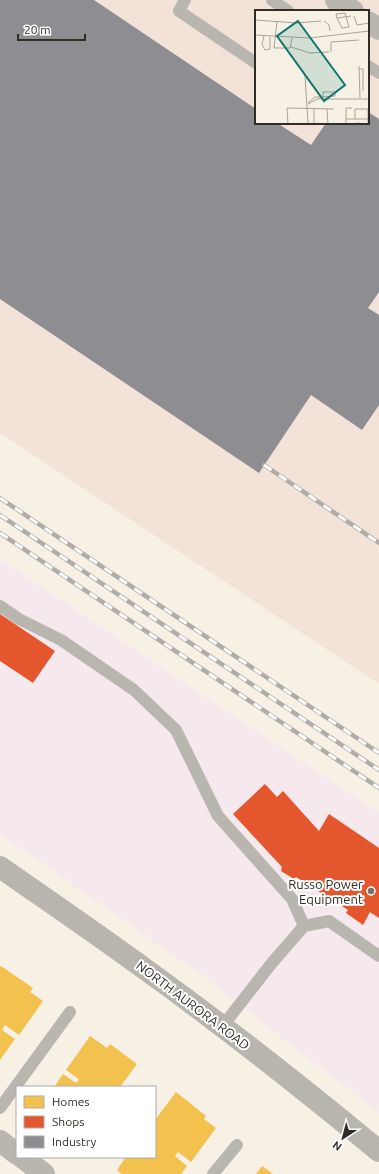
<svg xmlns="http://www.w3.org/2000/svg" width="379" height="1174" font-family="Ubuntu,sans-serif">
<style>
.commercial{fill:#f6e9ed}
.industrial{fill:#f2e2d8;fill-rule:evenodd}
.homes{fill:#f2c14e}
.shops{fill:#e4572e}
.industry{fill:#8d8d92}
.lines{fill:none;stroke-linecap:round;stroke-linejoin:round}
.service{stroke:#b9b6b0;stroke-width:12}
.minor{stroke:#b9b6b0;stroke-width:22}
.secondary{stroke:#b7b5ae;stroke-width:22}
.rail-casing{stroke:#b0ada7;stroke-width:4.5}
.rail{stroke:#fff;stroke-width:3;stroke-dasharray:9;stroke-linecap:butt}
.poi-dot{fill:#767168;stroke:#fff;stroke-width:1.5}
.labels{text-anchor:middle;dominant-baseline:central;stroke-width:4;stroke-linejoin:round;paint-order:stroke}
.poi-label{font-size:13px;fill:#312c25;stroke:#fff;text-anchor:end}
.street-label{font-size:13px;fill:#312c25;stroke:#fff}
.inset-road{fill:none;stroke:#a8a298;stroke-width:1}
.view{fill:#0f766e;fill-opacity:0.15;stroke:#0f766e;stroke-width:2}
.inset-edge{fill:none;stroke:#312c25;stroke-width:2}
</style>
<rect width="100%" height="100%" fill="#f7f1e5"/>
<path class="commercial" d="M 0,559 L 379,813 L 379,1113 L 191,967 L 0,834 Z"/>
<path class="industrial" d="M 0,0 L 379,0 L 379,684 L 0,433 ZM 256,11 L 368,11 L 368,123 L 256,123 Z"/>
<path class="homes" d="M 1,966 L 33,988 L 30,992 L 43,1001 L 19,1035 L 5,1025 L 2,1030 L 15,1039 L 0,1060 L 0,967 Z
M 90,1036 L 107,1048 L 110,1044 L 137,1064 L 120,1087 L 54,1087 L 63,1074 L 76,1083 L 79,1079 L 66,1070 Z
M 176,1092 L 206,1116 L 204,1119 L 216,1128 L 191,1162 L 178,1152 L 175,1156 L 187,1166 L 181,1174 L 122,1174 L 117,1170 L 126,1157 L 155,1157 L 155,1120 Z
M 262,1166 L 273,1174 L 256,1174 Z"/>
<path class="shops" d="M 0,614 L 55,651 L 33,683 L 0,661 Z
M 265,784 L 277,797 L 283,791 L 319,831 L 329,814 L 379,848 L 379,918 L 370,912 L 363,925 L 346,913 L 348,910 L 296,877 L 294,879 L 281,871 L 282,867 L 233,814 Z"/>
<path class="industry" d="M 0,0 L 94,0 L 256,109 L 256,123 L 277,123 L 311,145 L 326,123 L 368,123 L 368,112 L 379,119 L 379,292 L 368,308 L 379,315 L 379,405 L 362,430 L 311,395 L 259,473 L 0,299 Z"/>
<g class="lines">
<path class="service" d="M 185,0 L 179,11 L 256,63
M 272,0 L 288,11
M 368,66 L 379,73
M 0,606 L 19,619 L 61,640 L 134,690 L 176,730 L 218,816 L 292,899 L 304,926
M 222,1027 L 271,964 L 304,926 L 329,921 L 379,956
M 0,1108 L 70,1012
M 213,1174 L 237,1145"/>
<path class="minor" d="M 336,0 L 353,11
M 368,22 L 379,29
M 0,1141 L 17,1154
M 22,1157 L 44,1174"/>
<path class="secondary" d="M 0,867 C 50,902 100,936 149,972 C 228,1029 304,1089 379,1151"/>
<defs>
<path id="rail" d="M 264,465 L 379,543
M 0,498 L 379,753
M 0,515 L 379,770
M 0,533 L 379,788"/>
</defs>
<use href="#rail" class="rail-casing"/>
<use href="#rail" class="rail"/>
</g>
<circle class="poi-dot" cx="371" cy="891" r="4"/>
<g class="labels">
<g class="poi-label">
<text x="363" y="884">Russo Power<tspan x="363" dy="15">Equipment</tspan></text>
</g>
<g class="street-label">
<text transform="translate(193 1005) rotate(37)">NORTH AURORA ROAD</text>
</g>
</g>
<g transform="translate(255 10)">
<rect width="114" height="114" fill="#f7f1e5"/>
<path class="inset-road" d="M 81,4 L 90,3 L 94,17 L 87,18 L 82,8M 81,4 L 82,8 L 96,6M 99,6 L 102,15 L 114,13M 0,10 L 42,13 L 66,11M 69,11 L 74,15 L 75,21M 22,12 L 19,38 L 35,38 L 37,28M 0,25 L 55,28 L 114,21M 9,26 L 7,34 L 10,40 L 15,39 L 15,27M 36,37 L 55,43 L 74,42M 76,42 L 76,32 L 104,30M 104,56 L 105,88M 104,59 L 108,59 L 108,81M 50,65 L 53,114M 53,93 L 60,87 L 68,87 L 80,86 L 80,82 L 68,82 L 68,87M 53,94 L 62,89 L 114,89M 59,99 L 59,114M 72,99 L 73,114M 91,109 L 113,109M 100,109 L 100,99 L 113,99 L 113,114M 33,114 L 32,98 L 79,99M 91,114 L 91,98 L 97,98M 91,114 L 105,113"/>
<path class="view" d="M 43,11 L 90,75 L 69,91 L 22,26 Z"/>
<rect width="114" height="114" class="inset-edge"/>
</g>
<rect x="16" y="1086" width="140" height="72" fill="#ffffff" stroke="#adaba8"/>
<rect x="24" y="1096" width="20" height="12" fill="#f2c14e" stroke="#adaba8"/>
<text x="52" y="1106" font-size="12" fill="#312c25">Homes</text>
<rect x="24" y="1116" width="20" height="12" fill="#e4572e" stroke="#adaba8"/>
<text x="52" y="1126" font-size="12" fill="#312c25">Shops</text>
<rect x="24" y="1136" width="20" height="12" fill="#8d8d92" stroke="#adaba8"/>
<text x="52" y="1146" font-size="12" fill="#312c25">Industry</text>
<g transform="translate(343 1138) rotate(216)" stroke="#ffffff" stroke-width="3" paint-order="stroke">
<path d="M0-3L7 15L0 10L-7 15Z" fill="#312c25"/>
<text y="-6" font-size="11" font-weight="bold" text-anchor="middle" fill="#312c25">N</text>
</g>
<path d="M18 34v6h67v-6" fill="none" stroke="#312c25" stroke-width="2"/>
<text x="24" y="34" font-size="12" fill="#312c25" stroke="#ffffff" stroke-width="3" paint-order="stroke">20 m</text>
</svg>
